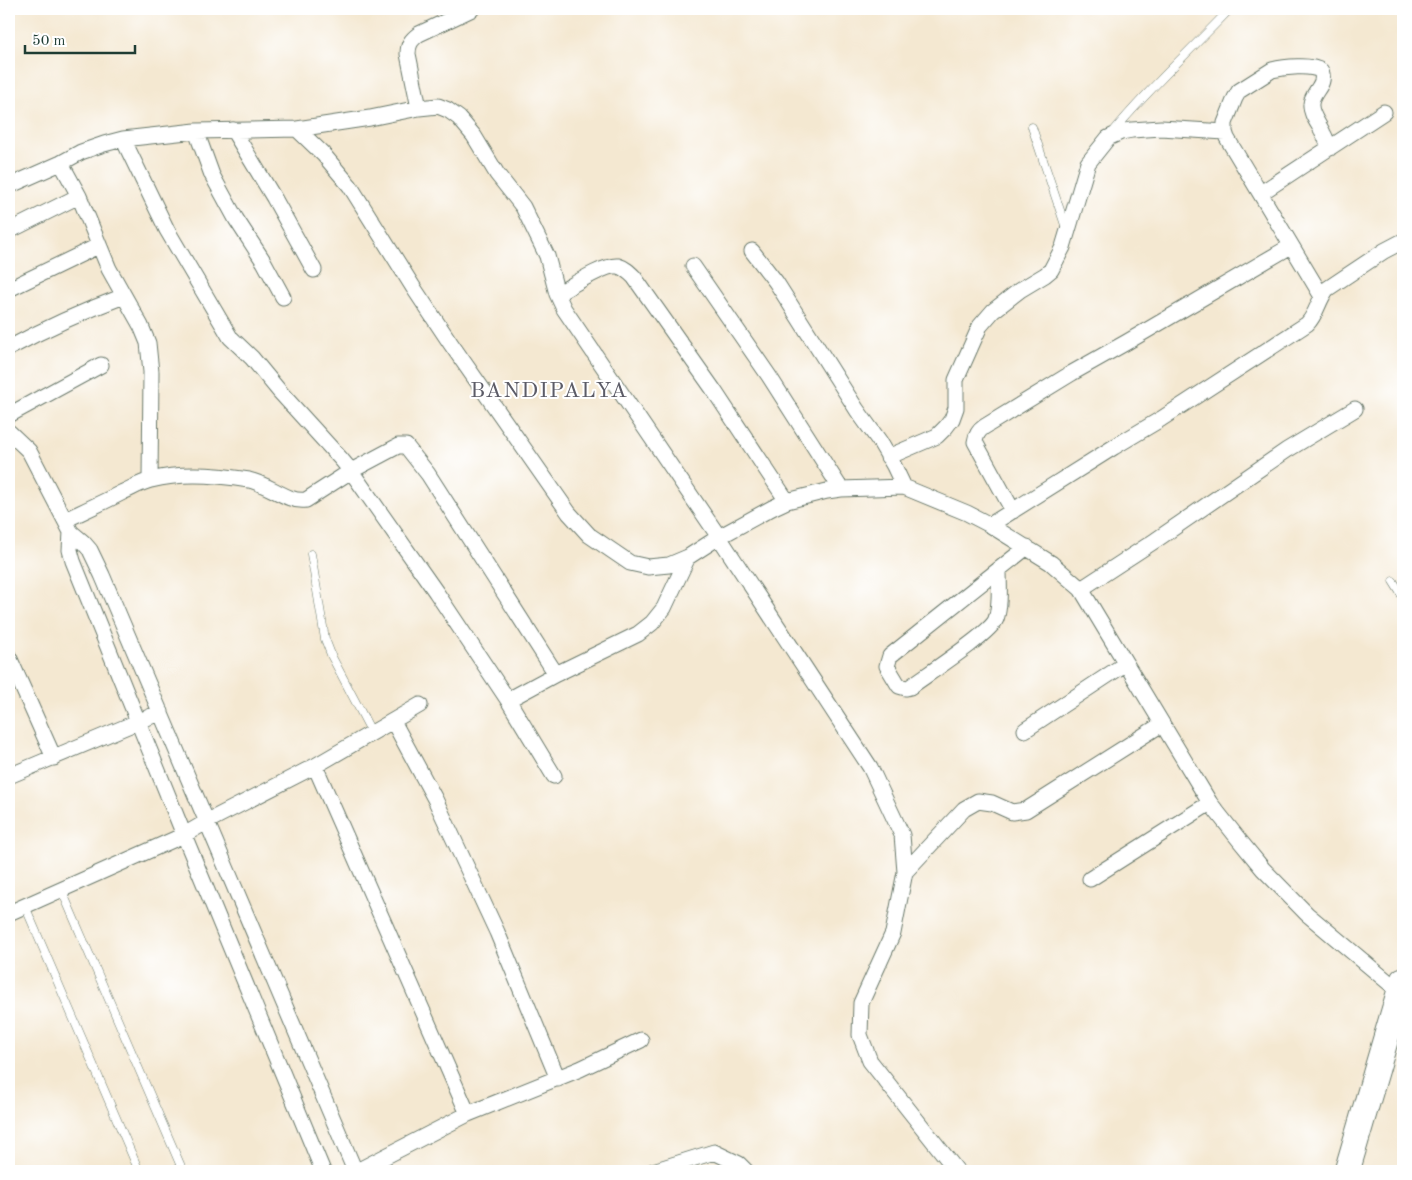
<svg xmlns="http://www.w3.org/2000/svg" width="1412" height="1180" font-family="'Old Standard TT',serif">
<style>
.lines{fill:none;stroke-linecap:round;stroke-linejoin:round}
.service-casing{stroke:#6a796b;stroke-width:9}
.minor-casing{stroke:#6a796b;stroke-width:17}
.trunk-casing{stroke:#6a796b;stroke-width:27}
.service{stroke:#fff;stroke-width:8}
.minor{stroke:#fff;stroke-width:15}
.trunk{stroke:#fff;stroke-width:25}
.labels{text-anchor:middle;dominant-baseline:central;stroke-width:4;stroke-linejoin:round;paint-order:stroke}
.quarter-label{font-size:22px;letter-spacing:1px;fill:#5c5c67;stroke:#fff}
</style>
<rect width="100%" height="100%" fill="#fff"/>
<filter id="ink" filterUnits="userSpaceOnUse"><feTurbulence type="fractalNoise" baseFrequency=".02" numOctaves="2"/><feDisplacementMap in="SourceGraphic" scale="10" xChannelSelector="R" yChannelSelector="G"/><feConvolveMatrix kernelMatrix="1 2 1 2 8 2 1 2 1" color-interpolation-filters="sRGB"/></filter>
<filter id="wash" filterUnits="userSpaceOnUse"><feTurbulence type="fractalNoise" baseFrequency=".0096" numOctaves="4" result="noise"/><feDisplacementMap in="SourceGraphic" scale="20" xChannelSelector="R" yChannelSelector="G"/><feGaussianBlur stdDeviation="1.12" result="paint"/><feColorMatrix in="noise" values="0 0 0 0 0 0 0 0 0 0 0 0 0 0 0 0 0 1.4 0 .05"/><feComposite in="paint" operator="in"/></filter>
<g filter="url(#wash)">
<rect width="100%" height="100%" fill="#f4e8d1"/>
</g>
<g filter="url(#ink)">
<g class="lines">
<defs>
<path id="service" d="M 1032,127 L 1066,228
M 1113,132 C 1149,88 1191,50 1230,9
M 311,554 L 325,639 L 332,657 L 372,733
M 1393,581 L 1403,597
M 62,891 L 183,1171
M 25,906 L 139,1171"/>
<path id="minor" d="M 419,108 L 408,54 C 408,44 411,40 419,34 L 472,9
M 297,129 L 370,118 L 419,108 L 438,106 L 448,110 L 459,118 L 474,136 L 497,174 L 523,207 L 547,256 L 557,294 L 564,309 L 719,537 L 870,767 L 902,835 L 905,872 L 893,933 L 861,1003 L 860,1035 L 870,1061 L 957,1171
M 233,130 L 274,198 L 314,270
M 196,131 L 212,175 L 236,219 L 264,262 L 283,297
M 123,139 L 167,230 L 230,337 L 252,358 L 280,392 L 341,459 L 351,471 L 436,592 L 508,700 L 556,674 L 638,634 L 652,623 L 664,608 L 688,557
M 61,163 L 79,196 L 109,269 L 141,326 L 148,343 L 151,372 L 150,480
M 9,186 L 61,163 L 81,152 L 104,144 L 123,139 L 196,131 L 297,129 L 323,154 L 350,186 L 413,287 L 451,344 L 569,513 L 589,535 L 630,563 L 648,567 L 669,565 L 688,557 L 719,537 L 772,508 L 787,501 L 827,491 L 841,489 L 904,487 L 967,513 L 990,525 L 1051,563 L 1081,589 L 1210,803 L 1240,841 L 1263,869 L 1307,914 L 1400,992 L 1403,993
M 1261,193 L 1384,112
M 9,231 L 79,196
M 752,251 L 776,282 L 857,410 L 880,442 L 894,466 L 904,487
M 693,266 L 769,376 L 841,489
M 9,289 L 98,246
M 557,294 C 570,287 604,264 618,266 C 625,268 629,272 634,277 L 713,389 L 787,501
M 1321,295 L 1227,138 L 1225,132 L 1225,123 L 1235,98 L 1239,91 L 1272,70 C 1284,67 1312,64 1321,71 C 1327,85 1312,91 1311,104 C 1310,114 1319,124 1323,133 C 1326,138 1327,143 1330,148
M 9,348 C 46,328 84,311 124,296
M 9,415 L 101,365
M 9,432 L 29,451 L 71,532 L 83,542 L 90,550 L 102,575 L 355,1171
M 888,457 L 937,436 L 946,427 L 952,419 L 956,408 L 956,380 L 980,326 L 993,311 L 1020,290 L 1045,275 L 1051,270 L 1063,247 L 1088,163 L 1108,138 L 1121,132 L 1132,130 L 1161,128 L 1225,132
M 1013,511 L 975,442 C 976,435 978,431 984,427 L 1072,373 L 1127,342 L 1291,246
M 65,520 C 84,511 104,502 123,492 C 132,488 142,482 151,480 C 181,472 219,475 249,480 C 269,484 288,503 306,500 L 351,471 L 398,446 L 406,446 L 428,474 L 556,674
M 990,525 L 1114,447 L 1161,419 L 1307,324 C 1317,314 1318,300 1327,289 L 1384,251 L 1403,241
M 71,532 L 70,550 L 73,561 L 184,835 L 323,1171
M 999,569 C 999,585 1001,604 996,619 C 991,633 926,675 910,687 L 906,688 L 899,686 L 887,666 L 890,656 L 1027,547
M 1081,589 L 1156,540 L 1287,450 L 1355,409
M 9,657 L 54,758
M 508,700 L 554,776
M 393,721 L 435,799 L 497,932 L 558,1079
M 1025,730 L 1125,664
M 315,766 L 468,1114
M 9,776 L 161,712
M 905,872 L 964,809 L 978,801 L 992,803 L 1012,812 L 1026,810 L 1162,724
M 1090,879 L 1210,803
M 9,913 L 184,835 L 208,821 L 315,766 L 420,705
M 357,1171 L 468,1114 L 580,1069 L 641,1040
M 653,1171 L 714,1152 L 739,1164 L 746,1171"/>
<path id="trunk" d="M 1347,1171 L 1403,980"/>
</defs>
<use href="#service" class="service-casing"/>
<use href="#minor" class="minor-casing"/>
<use href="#trunk" class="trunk-casing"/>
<use href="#service" class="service"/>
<use href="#minor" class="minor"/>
<use href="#trunk" class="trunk"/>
</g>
</g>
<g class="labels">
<g class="quarter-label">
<text x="549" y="391">BANDIPALYA</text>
</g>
</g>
<rect width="1412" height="1180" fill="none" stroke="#fff" stroke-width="30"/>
<path d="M25 45v8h110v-8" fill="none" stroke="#1f3d34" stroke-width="2.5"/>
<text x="32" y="45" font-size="15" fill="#1f3d34" stroke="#ffffff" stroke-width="4" paint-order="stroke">50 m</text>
</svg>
